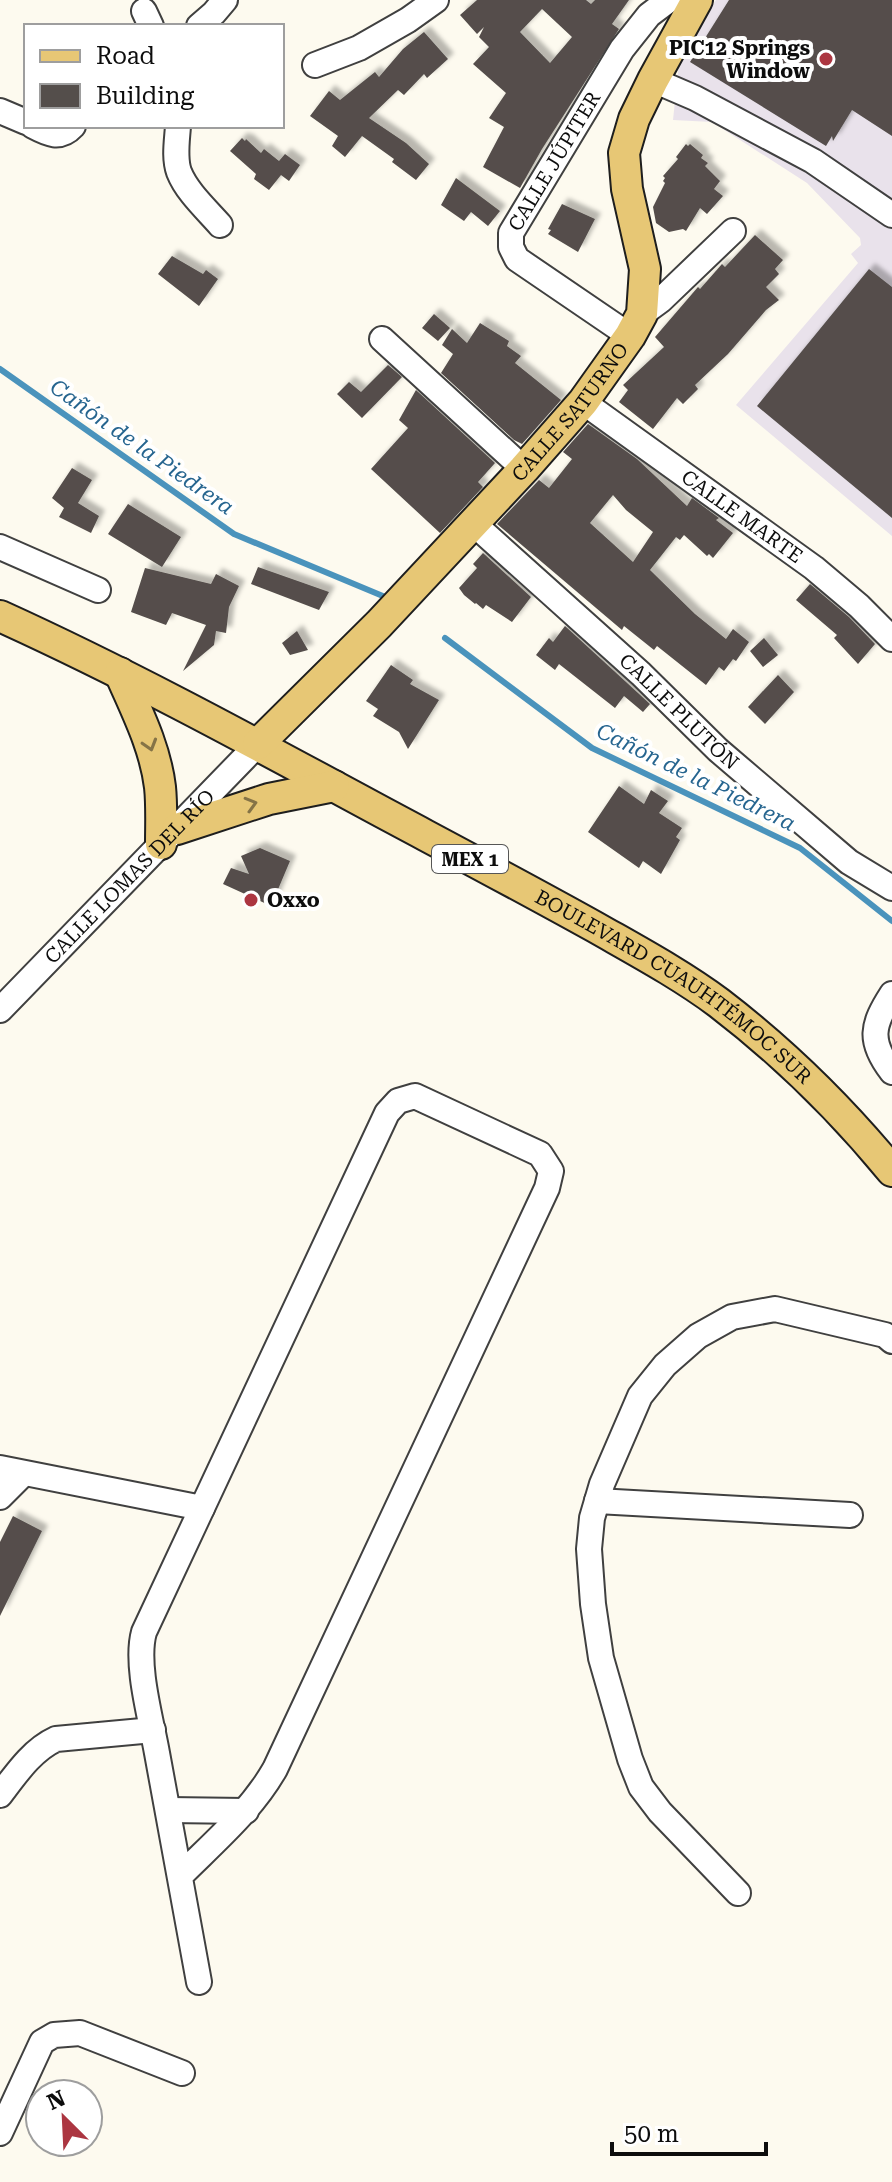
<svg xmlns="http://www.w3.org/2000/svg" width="892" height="2182" font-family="'Roboto Serif',serif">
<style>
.industrial{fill:#e9e2eb}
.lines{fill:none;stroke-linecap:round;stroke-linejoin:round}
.stream{stroke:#4a93bc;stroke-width:6}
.building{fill:#544e4b;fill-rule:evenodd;filter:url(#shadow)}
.minor-casing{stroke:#404040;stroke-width:28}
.major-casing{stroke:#1e1e1e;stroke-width:34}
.minor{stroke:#fff;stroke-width:24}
.major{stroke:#e7c775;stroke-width:30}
.oneway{stroke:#857346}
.poi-dot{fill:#ac3641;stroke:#fff;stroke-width:3}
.labels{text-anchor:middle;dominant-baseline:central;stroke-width:8;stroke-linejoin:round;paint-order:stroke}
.shield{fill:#fff;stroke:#565656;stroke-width:2}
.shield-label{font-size:18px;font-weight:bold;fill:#0d0d0d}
.poi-label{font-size:20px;font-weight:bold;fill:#0d0d0d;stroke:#fff;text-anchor:end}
.street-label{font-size:20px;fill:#0d0d0d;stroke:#fff}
.water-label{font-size:22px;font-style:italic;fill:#26658f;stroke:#fff}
</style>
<defs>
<filter id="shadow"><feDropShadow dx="6" dy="-6" stdDeviation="2" flood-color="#0004"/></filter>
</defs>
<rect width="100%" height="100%" fill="#fdfaef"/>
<path class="industrial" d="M 716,0 L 892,0 L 892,536 L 736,405 L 858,263 L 851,254 L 861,245 L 860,238 L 807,183 L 712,122 L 673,120 L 680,54 Z"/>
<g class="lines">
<path class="stream" d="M 0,369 L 234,534 L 390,599
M 445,638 L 592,748 L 800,848 L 892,921"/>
</g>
<path class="building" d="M 477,0 L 586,0 L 591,4 L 595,0 L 629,0 L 612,24 L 619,29 L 542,149 L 520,188 L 483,167 L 504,127 L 489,118 L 506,93 L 473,64 L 489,47 L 479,37 L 484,27 L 477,34 L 460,15 ZM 542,9 L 572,37 L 550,63 L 520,32 Z
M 729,0 L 892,0 L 892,136 L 852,110 L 833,141 L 832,136 L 826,146 L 690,62 Z
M 424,32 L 448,59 L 427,78 L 424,74 L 404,95 L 398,90 L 369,118 L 406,143 L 429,164 L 416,180 L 392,162 L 394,159 L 362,136 L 345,157 L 332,146 L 338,136 L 310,116 L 329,91 L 340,100 L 375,72 L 379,77 L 403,49 Z
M 242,138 L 245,141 L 246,139 L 261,153 L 264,149 L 279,161 L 285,154 L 300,165 L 289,181 L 281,175 L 269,190 L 254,179 L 256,174 L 230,151 Z
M 686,144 L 688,146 L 690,144 L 703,155 L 701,158 L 708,163 L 705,166 L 720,181 L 714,189 L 723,196 L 707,214 L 700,208 L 686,231 L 683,229 L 669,232 L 656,223 L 653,207 L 665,183 L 663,181 L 665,178 L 663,176 L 678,159 L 676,157 Z
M 456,178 L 500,211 L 488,226 L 471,212 L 464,221 L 441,205 Z
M 562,204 L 595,219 L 578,252 L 548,234 L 551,230 L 548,229 Z
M 755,235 L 783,260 L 775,269 L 779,274 L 766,287 L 779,300 L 766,310 L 728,354 L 695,385 L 698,389 L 683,404 L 677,398 L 653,429 L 619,402 L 628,390 L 623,385 L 664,347 L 655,337 L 698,287 L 700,289 L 722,264 L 725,267 Z
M 172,256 L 203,274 L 206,270 L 218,279 L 199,306 L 158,274 Z
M 869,269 L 892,287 L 892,518 L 757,406 Z
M 434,314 L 450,328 L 438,341 L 422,328 Z
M 480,323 L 509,341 L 507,346 L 521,356 L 515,363 L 561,400 L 522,444 L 514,440 L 441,373 L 453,354 L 442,345 L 452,329 L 467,343 Z
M 388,365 L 402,377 L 362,418 L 337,394 L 349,382 L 361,392 Z
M 416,390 L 495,463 L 478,482 L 483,487 L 440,533 L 371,469 L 408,428 L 399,420 Z
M 588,424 L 637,459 L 687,506 L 692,498 L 719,518 L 716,520 L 733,533 L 713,558 L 709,554 L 707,556 L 684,535 L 680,540 L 676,537 L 650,570 L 695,614 L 726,639 L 733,629 L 749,642 L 736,661 L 733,659 L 724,671 L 719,667 L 706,685 L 657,646 L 654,650 L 624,626 L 622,630 L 497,524 L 539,480 L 549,488 L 572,459 L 563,452 ZM 613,495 L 626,510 L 653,532 L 633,562 L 590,523 Z
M 72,468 L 92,480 L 78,503 L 99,516 L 91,533 L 59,517 L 64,508 L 52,498 Z
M 128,504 L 181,537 L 162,567 L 108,534 Z
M 483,553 L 531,597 L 512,622 L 486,605 L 483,609 L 476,603 L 475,604 L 464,595 L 459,588 L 477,568 L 473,564 Z
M 258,567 L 329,592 L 319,610 L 251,584 Z
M 145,568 L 211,584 L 216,574 L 239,586 L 229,607 L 226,633 L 216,631 L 214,645 L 183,671 L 206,625 L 172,613 L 166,625 L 131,612 Z
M 810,584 L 849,617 L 875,644 L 858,664 L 834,638 L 837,635 L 796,600 Z
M 565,626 L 650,704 L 643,712 L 624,696 L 615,708 L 559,664 L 555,670 L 536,655 L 549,638 L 553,642 Z
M 297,631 L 308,650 L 290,655 L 282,643 Z
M 764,638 L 778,655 L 763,667 L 750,651 Z
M 391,665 L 413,680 L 410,684 L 439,700 L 408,749 L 399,732 L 373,716 L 378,709 L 366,701 Z
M 778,675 L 794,692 L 765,724 L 748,707 Z
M 619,786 L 644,804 L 651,790 L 668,801 L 659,813 L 682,828 L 676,837 L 680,840 L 661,874 L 643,861 L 639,868 L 588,832 Z
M 260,848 L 290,861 L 271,906 L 223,884 L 231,868 L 249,874 L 241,856 Z
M 13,1516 L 42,1531 L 0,1616 L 0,1542 Z"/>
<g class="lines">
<defs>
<g id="minor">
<path d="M 144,11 L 151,26"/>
<path d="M 199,26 L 214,13 L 225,0"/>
<path d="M 315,65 L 359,48 L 408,20 L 436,0"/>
<path d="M 653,80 L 695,98 L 813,161 L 892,215"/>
<path d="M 0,111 L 26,122"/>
<path d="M 33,126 C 48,134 60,140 73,126"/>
<path d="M 178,126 C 177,141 174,158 179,172 C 187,192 206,209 220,225"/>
<path d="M 642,314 L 661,300 L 733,231"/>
<path id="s1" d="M 630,336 L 517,259 L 511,247 L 511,233 L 622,49 L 649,15 L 669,0"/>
<path d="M 382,339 L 524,469"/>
<path id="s2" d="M 583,402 L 814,568 L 859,606 L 892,639"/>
<path id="s3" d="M 474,524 L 641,674 L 718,750 L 849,862 L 892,888"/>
<path d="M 0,547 L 98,590"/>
<path d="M 892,994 C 872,1025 868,1041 892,1072"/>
<path id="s4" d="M 0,1010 L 258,744"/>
<path d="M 0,1468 L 202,1508"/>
<path d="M 0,1497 L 23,1474"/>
<path d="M 597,1501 L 850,1515"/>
<path d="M 0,1795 C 16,1774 32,1750 56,1739 L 153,1730"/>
<path d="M 168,1810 L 246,1811"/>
<path d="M 180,1876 C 214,1842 251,1811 275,1769 L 547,1188 L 551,1171 L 540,1154 L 415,1096 L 398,1101 L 387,1113 L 144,1632 C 135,1664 151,1719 157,1753 C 171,1829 185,1906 199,1982"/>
<path d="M 738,1893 L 660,1812 L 641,1787 L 630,1759 L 601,1658 L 593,1604 L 589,1549 L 592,1518 L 602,1484 L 640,1396 L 665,1365 L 698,1336 L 732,1317 L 775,1309 L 885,1335 L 892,1341"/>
<path d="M 0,2133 L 42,2042 L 54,2035 L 80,2033 L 182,2073"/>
</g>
<g id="major">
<path id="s5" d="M 0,616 C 130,675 256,744 382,812 C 453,850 525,888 595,927 C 637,951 680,974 719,1003 C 783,1052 841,1109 892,1171"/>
<path d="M 120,673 C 136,710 155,746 160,787 C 162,806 161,825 161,844"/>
<path id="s6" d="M 258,744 L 379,624 L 524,469 L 583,402 L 630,336 L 642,314 L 645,269 L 627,189 L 624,153 L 634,119 L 653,80 L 697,0"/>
<path d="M 177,829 L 269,799 L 334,786"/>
</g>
</defs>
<use href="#minor" class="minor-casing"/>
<use href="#major" class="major-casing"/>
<use href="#minor" class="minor"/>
<use href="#major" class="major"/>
</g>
<defs><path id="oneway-chevron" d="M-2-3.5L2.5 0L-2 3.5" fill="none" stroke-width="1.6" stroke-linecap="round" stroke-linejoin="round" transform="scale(2)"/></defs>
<g class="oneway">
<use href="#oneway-chevron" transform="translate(150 745) rotate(73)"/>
<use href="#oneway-chevron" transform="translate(251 804) rotate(-16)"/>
</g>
<g class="poi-dot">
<circle cx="826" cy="59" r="8"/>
<circle cx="251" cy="900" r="8"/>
</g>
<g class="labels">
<rect class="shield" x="432" y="845" width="76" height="28" rx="6"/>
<g class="shield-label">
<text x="470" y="859">MEX 1</text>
</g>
<g class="poi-label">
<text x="810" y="48">PIC12 Springs<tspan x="810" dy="23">Window</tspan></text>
<text x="267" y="900" text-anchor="start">Oxxo</text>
</g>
<g class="street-label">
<text stroke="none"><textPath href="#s1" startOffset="248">CALLE JÚPITER</textPath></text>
<text stroke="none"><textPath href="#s6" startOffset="456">CALLE SATURNO</textPath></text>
<text stroke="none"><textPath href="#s2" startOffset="196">CALLE MARTE</textPath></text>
<text stroke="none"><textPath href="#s3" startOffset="278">CALLE PLUTÓN</textPath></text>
<text stroke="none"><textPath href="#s4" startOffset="186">CALLE LOMAS DEL RÍO</textPath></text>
<text stroke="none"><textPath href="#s5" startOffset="770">BOULEVARD CUAUHTÉMOC SUR</textPath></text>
</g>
<g class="water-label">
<text transform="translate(142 447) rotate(35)">Cañón de la Piedrera</text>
<text transform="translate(696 777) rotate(26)">Cañón de la Piedrera</text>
</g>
</g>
<rect x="24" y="24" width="260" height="104" fill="#ffffff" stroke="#9e9e9e" stroke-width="2"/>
<rect x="40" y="50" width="40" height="12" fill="#e7c775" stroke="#9e9e9e" stroke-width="2"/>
<text x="96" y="64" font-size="24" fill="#0d0d0d">Road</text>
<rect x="40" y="84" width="40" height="24" fill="#544e4b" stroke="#9e9e9e" stroke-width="2"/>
<text x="96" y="104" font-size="24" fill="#0d0d0d">Building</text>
<g transform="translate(64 2118) rotate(336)"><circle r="38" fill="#ffffff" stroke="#9e9e9e" stroke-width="2"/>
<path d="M0-6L14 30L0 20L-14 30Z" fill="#ac3641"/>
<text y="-12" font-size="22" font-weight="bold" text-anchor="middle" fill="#0d0d0d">N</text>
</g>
<path d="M612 2142v12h154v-12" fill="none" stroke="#0d0d0d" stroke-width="4"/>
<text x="624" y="2142" font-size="24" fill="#0d0d0d" stroke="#ffffff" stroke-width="6" paint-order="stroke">50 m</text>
</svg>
